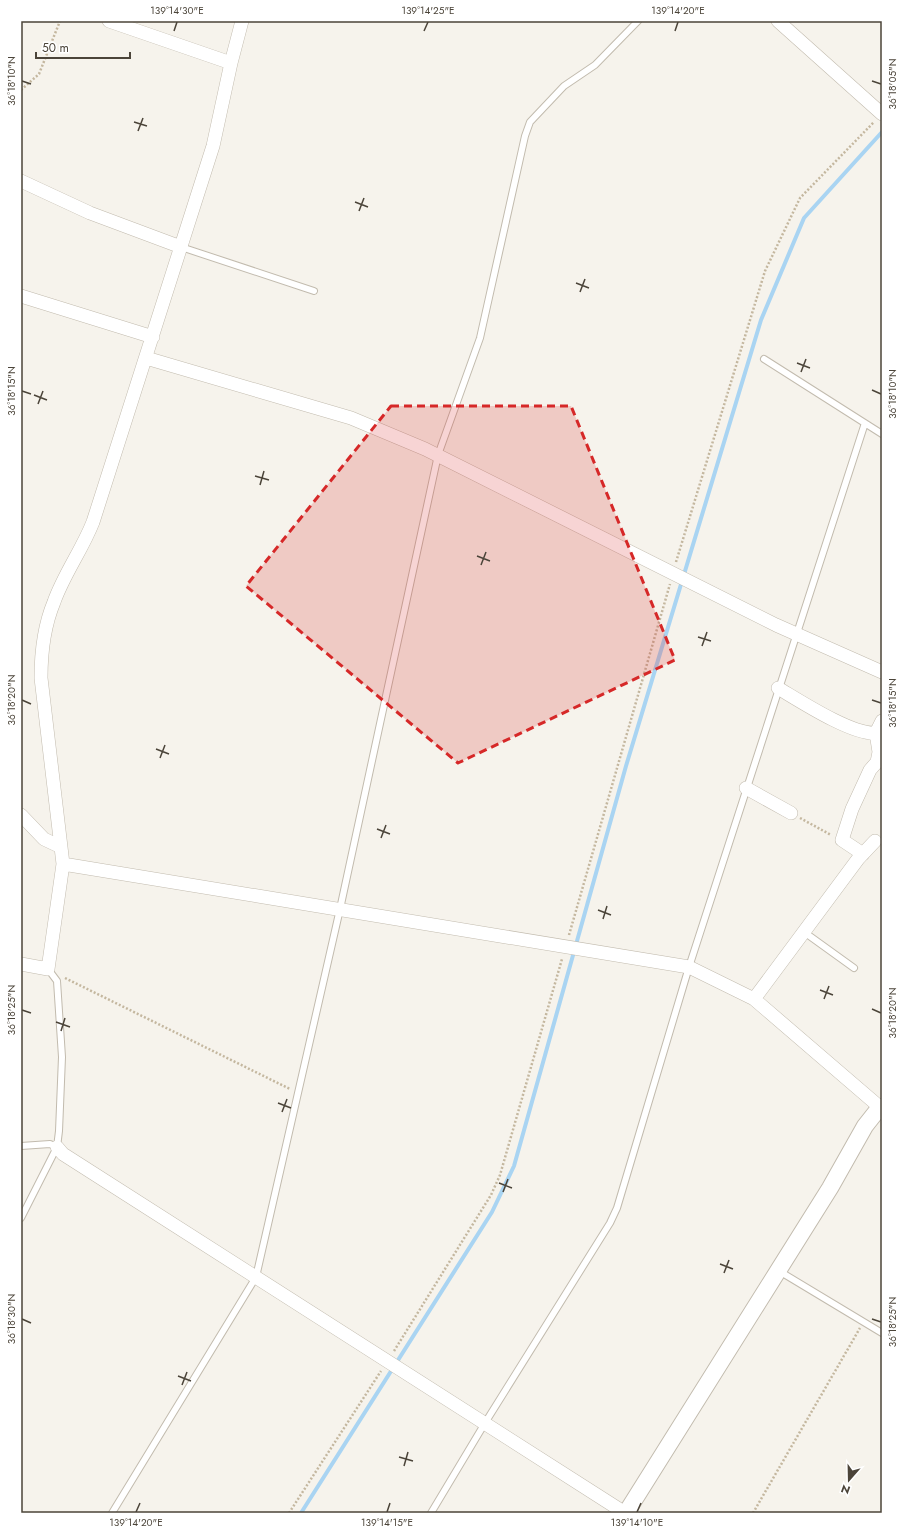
<svg xmlns="http://www.w3.org/2000/svg" width="903" height="1534" font-family="Jost,sans-serif">
<style>
.lines{fill:none;stroke-linecap:round;stroke-linejoin:round}
.stream{stroke:#a9d4f2;stroke-width:4}
.service-casing{stroke:#c2bbae;stroke-width:8}
.minor-casing{stroke:#c2bbae;stroke-width:14}
.tertiary-casing{stroke:#c2bbae;stroke-width:18}
.path{stroke:#c4b79f;stroke-width:2.5;stroke-dasharray:2 2;stroke-linecap:butt}
.service{stroke:#fff;stroke-width:6}
.minor{stroke:#fff;stroke-width:13}
.tertiary{stroke:#fff;stroke-width:16}
.marked{fill:#d62828;fill-opacity:0.2;stroke:#d62828;stroke-width:3;stroke-dasharray:8 5;stroke-linejoin:round}
.ticks{fill:none;stroke:#4b4439;stroke-width:1.5}
.neatline{fill:none;stroke:#4b4439;stroke-width:1.5}
.ticks-label{font-size:10px;text-anchor:middle;fill:#4b4439}
</style>
<rect width="100%" height="100%" fill="#f6f3ec"/>
<g class="lines">
<path class="stream" d="M 301,1513 L 492,1212 L 514,1166 L 626,766 L 761,320 L 804,218 L 882,132"/>
<defs>
<path id="service" d="M 181,247 L 314,291
M 764,359 L 882,434
M 804,932 L 854,968
M 21,1146 L 50,1144 L 57,1147
M 21,1218 L 57,1147 L 59,1131 L 62,1057 L 57,981 L 48,969
M 779,1271 L 882,1333
M 112,1513 L 256,1277 L 340,909 L 438,455 L 480,338 L 525,136 L 530,122 L 564,86 L 595,65 L 638,21
M 431,1513 L 485,1423 L 610,1223 L 617,1208 L 689,967 L 865,423"/>
<path id="minor" d="M 109,21 L 231,63
M 778,21 L 882,114
M 21,181 L 90,213 L 181,247
M 21,296 L 153,337
M 146,358 L 351,418 L 425,449 L 776,625 L 882,672
M 778,688 C 800,701 852,735 876,733
M 746,788 L 791,813
M 21,815 L 44,839 L 61,847
M 863,854 L 842,840 L 852,809 L 870,770 L 877,762 L 879,752 L 876,733 L 882,721
M 63,864 L 689,967 L 754,999 L 882,1109
M 21,964 L 48,969 L 63,864 L 41,678 C 41,652 44,626 54,602 C 64,574 82,550 93,522 L 213,146 L 231,63 L 242,21
M 754,999 L 858,859 L 875,841
M 57,1147 L 63,1154 L 625,1513"/>
<path id="tertiary" d="M 626,1513 L 830,1188 L 865,1126 L 880,1107"/>
</defs>
<use href="#service" class="service-casing"/>
<use href="#minor" class="minor-casing"/>
<use href="#tertiary" class="tertiary-casing"/>
<path class="path" d="M 21,90 L 39,74 L 60,21
M 676,562 L 765,271 L 800,198 L 874,122
M 800,818 L 831,835
M 569,935 L 670,584
M 65,978 L 290,1089
M 394,1351 L 491,1195 L 500,1175 L 562,959
M 289,1513 L 381,1371
M 753,1513 L 860,1328"/>
<use href="#service" class="service"/>
<use href="#minor" class="minor"/>
<use href="#tertiary" class="tertiary"/>
</g>
<path class="marked" d="M 391,406 L 571,406 L 675,660 L 458,763 L 246,586 Z"/>
<path class="ticks" d="M 174,31 L 177,22M 424,31 L 428,22M 675,31 L 678,22M 22,81 L 31,84M 872,81 L 881,84M 134,122 L 147,126M 138,131 L 143,118M 355,202 L 368,207M 359,211 L 364,198M 576,283 L 589,288M 580,292 L 585,279M 797,363 L 810,368M 801,372 L 806,359M 872,390 L 881,394M 22,391 L 31,394M 34,395 L 47,400M 38,404 L 43,391M 255,476 L 269,480M 260,485 L 264,471M 477,556 L 490,561M 481,565 L 486,552M 698,637 L 711,641M 702,646 L 707,632M 22,700 L 31,704M 872,700 L 881,703M 156,749 L 169,754M 160,758 L 165,745M 377,829 L 390,834M 381,838 L 386,825M 598,910 L 611,915M 603,919 L 607,906M 820,990 L 833,995M 824,999 L 829,986M 872,1009 L 881,1013M 22,1010 L 31,1013M 56,1022 L 70,1027M 61,1031 L 65,1018M 278,1103 L 291,1108M 282,1112 L 287,1099M 499,1183 L 512,1188M 503,1192 L 508,1179M 720,1264 L 733,1269M 724,1273 L 729,1260M 22,1319 L 31,1323M 872,1319 L 881,1322M 178,1376 L 191,1381M 182,1385 L 187,1372M 399,1457 L 413,1461M 404,1466 L 408,1452M 136,1512 L 140,1503M 387,1512 L 390,1503M 637,1512 L 641,1503"/>
<rect width="903" height="1534" fill="none" stroke="#ffffff" stroke-width="44"/>
<g transform="translate(849 1480) rotate(200)" stroke="#ffffff" stroke-width="3" paint-order="stroke">
<path d="M0-3L7 15L0 10L-7 15Z" fill="#4b4439"/>
<text y="-6" font-size="11" font-weight="bold" text-anchor="middle" fill="#4b4439">N</text>
</g>
<path d="M36 52v6h94v-6" fill="none" stroke="#4b4439" stroke-width="2"/>
<text x="42" y="52" font-size="12" fill="#4b4439" stroke="#ffffff" stroke-width="3" paint-order="stroke">50 m</text>
<rect x="22" y="22" width="859" height="1490" class="neatline"/>
<g class="ticks-label">
<text x="177" y="14">139°14'30"E</text>
<text x="428" y="14">139°14'25"E</text>
<text x="678" y="14">139°14'20"E</text>
<text transform="translate(11 81) rotate(-90)" y="4">36°18'10"N</text>
<text transform="translate(892 84) rotate(-90)" y="4">36°18'05"N</text>
<text transform="translate(11 391) rotate(-90)" y="4">36°18'15"N</text>
<text transform="translate(892 394) rotate(-90)" y="4">36°18'10"N</text>
<text transform="translate(11 700) rotate(-90)" y="4">36°18'20"N</text>
<text transform="translate(892 703) rotate(-90)" y="4">36°18'15"N</text>
<text transform="translate(11 1010) rotate(-90)" y="4">36°18'25"N</text>
<text transform="translate(892 1013) rotate(-90)" y="4">36°18'20"N</text>
<text transform="translate(11 1319) rotate(-90)" y="4">36°18'30"N</text>
<text transform="translate(892 1322) rotate(-90)" y="4">36°18'25"N</text>
<text x="136" y="1526">139°14'20"E</text>
<text x="387" y="1526">139°14'15"E</text>
<text x="637" y="1526">139°14'10"E</text>
</g>
</svg>
